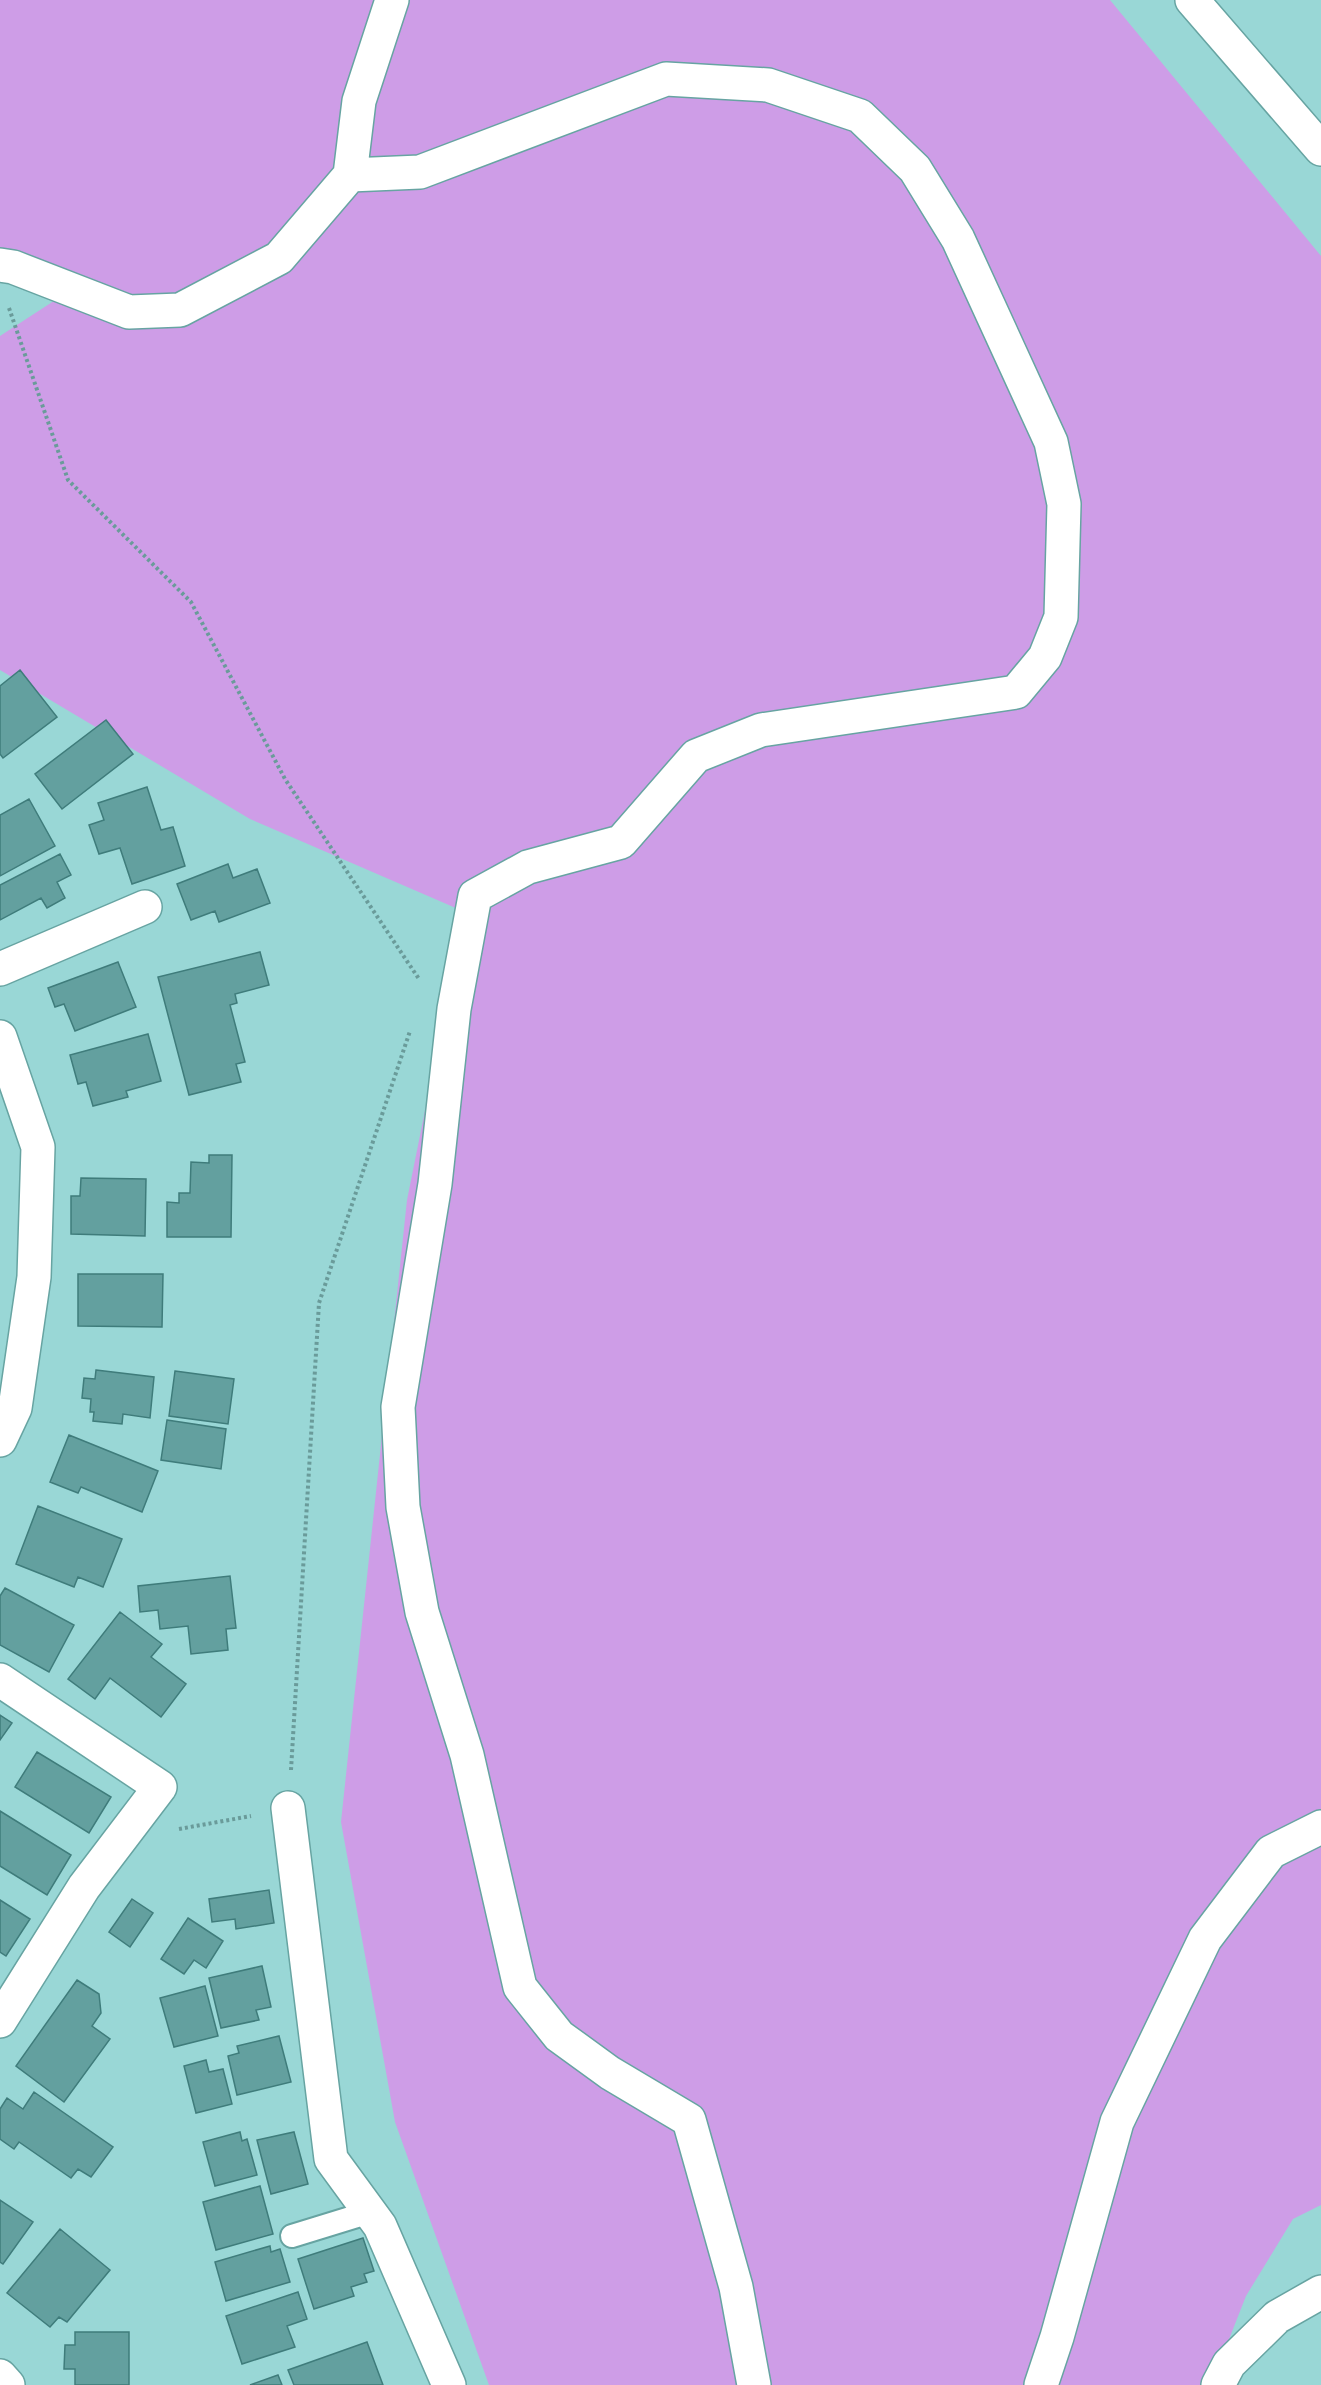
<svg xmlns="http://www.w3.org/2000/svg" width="1321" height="2385" font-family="'DM Sans',sans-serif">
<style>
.green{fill:#ce9de7}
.building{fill:#63a09f;stroke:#3f7c7b;stroke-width:1.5}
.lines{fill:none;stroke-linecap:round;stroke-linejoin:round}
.lane-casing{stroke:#67a4a2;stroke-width:26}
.street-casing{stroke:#67a4a2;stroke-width:36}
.path{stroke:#6a9b9a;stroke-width:4;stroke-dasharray:3 3;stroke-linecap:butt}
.lane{stroke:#fff;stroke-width:22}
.street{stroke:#fff;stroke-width:33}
</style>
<rect width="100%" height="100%" fill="#99d7d6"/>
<path class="green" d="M 0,0 L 1110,0 L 1321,256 L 1321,2205 L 1293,2219 L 1246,2296 L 1211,2385 L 489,2385 L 395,2122 L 341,1822 L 407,1200 L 465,912 L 250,819 L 0,670 L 0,336 L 60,297 L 0,250 Z"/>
<path class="building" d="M 20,670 L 57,717 L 3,758 L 0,754 L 0,686 Z
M 106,720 L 133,754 L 62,809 L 35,774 Z
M 147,787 L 161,830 L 173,827 L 185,866 L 132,884 L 120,848 L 99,854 L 89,825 L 104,820 L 98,803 Z
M 29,799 L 55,846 L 0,876 L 0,815 Z
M 60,854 L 71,875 L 57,882 L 65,898 L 47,908 L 41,898 L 0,920 L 0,885 Z
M 228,864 L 233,878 L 257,869 L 270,903 L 219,922 L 215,911 L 191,920 L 177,884 Z
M 260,952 L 269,985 L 235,994 L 237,1003 L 230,1005 L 245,1062 L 236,1064 L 241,1082 L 189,1095 L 158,977 Z
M 118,962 L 136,1007 L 75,1031 L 64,1004 L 55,1007 L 48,988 Z
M 148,1034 L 161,1081 L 126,1091 L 128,1097 L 93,1106 L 86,1082 L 78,1084 L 70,1055 Z
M 209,1155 L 232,1155 L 231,1237 L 167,1237 L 167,1202 L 179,1203 L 179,1193 L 190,1193 L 191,1162 L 209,1163 Z
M 81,1178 L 146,1179 L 145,1236 L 71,1234 L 71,1196 L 80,1196 Z
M 78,1274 L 163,1274 L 162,1327 L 78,1326 Z
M 96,1370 L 154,1377 L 150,1418 L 123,1414 L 122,1424 L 93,1421 L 94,1412 L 90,1412 L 91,1399 L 82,1398 L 84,1378 L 95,1379 Z
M 175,1371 L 234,1379 L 228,1424 L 169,1416 Z
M 167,1420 L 226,1429 L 221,1469 L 161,1460 Z
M 69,1435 L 158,1471 L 142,1512 L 81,1487 L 78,1493 L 50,1482 Z
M 38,1506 L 122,1539 L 103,1587 L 78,1577 L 74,1587 L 16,1564 Z
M 230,1576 L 236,1628 L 226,1629 L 228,1650 L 191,1654 L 188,1626 L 160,1629 L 158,1610 L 140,1612 L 138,1586 Z
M 5,1588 L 74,1625 L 49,1672 L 0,1645 L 0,1596 Z
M 120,1612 L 162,1644 L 151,1657 L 186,1684 L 161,1717 L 110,1678 L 95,1699 L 68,1679 Z
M 0,1715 L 12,1723 L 0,1740 Z
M 37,1752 L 111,1797 L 89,1833 L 15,1787 Z
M 0,1811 L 71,1855 L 47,1895 L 0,1866 Z
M 269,1890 L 274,1923 L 236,1929 L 235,1919 L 212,1922 L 209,1899 Z
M 132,1899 L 153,1913 L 130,1947 L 109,1932 Z
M 0,1900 L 30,1919 L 6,1956 L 0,1952 Z
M 188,1918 L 223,1941 L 206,1968 L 194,1960 L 184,1974 L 161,1959 Z
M 262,1966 L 271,2007 L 256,2010 L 259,2020 L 221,2028 L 209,1978 Z
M 77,1980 L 99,1994 L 101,2013 L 92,2026 L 110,2039 L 64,2102 L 16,2066 Z
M 205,1986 L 218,2036 L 174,2047 L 160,1998 Z
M 279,2036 L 291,2082 L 237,2095 L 228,2056 L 239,2053 L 237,2046 Z
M 206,2060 L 209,2072 L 223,2069 L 232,2104 L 196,2113 L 184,2066 Z
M 34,2092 L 113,2147 L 91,2177 L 78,2169 L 71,2178 L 19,2142 L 14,2149 L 0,2139 L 0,2109 L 7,2098 L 23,2109 Z
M 240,2132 L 242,2141 L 247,2139 L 257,2175 L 215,2186 L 203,2142 Z
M 294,2132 L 308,2184 L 271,2194 L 257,2140 Z
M 260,2186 L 273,2234 L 216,2250 L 203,2202 Z
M 0,2200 L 33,2222 L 3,2264 L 0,2262 Z
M 60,2229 L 110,2270 L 67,2322 L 59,2317 L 50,2327 L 7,2293 Z
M 363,2238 L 374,2271 L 364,2274 L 367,2282 L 351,2287 L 354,2296 L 314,2309 L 298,2259 Z
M 270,2246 L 271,2252 L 280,2249 L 290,2282 L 226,2301 L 215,2262 Z
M 298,2292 L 307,2319 L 287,2326 L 295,2347 L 242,2364 L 226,2316 Z
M 75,2332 L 129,2332 L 129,2385 L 75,2385 L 75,2369 L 64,2369 L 65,2345 L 75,2345 Z
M 367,2342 L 383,2385 L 294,2385 L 288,2370 Z
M 278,2375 L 282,2385 L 250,2385 Z"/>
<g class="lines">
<defs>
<path id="lane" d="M 292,2236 L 370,2212"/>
<path id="street" d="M 1192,0 L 1321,149
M 350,175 L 420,172 L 666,79 L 768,85 L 860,116 L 915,169 L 958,239 L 1051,442 L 1064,504 L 1061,617 L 1045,657 L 1016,692 L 761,730 L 696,756 L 621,842 L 528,867 L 475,896 L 454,1009 L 435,1184 L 398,1407 L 403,1507 L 422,1612 L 467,1755 L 520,1987 L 559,2036 L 610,2073 L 689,2120 L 736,2287 L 754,2385
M 0,265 L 13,267 L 129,312 L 180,310 L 279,258 L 350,175 L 359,101 L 392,0
M 0,969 L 145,907
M 0,1037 L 38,1147 L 34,1277 L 15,1408 L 0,1440
M 0,1680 L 160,1787 L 84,1887 L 0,2021
M 288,1808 L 331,2159 L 380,2226 L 449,2385
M 0,2376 L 8,2385
M 1041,2385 L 1057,2337 L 1117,2122 L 1205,1939 L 1271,1852 L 1321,1827
M 1218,2385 L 1229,2364 L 1277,2317 L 1321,2292"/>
</defs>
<use href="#lane" class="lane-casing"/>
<use href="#street" class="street-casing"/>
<path class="path" d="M 9,308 L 68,480 L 191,602 L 285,779 L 419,979
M 291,1770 L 319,1303 L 410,1031
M 179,1829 L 251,1816"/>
<use href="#lane" class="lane"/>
<use href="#street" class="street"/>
</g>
</svg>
